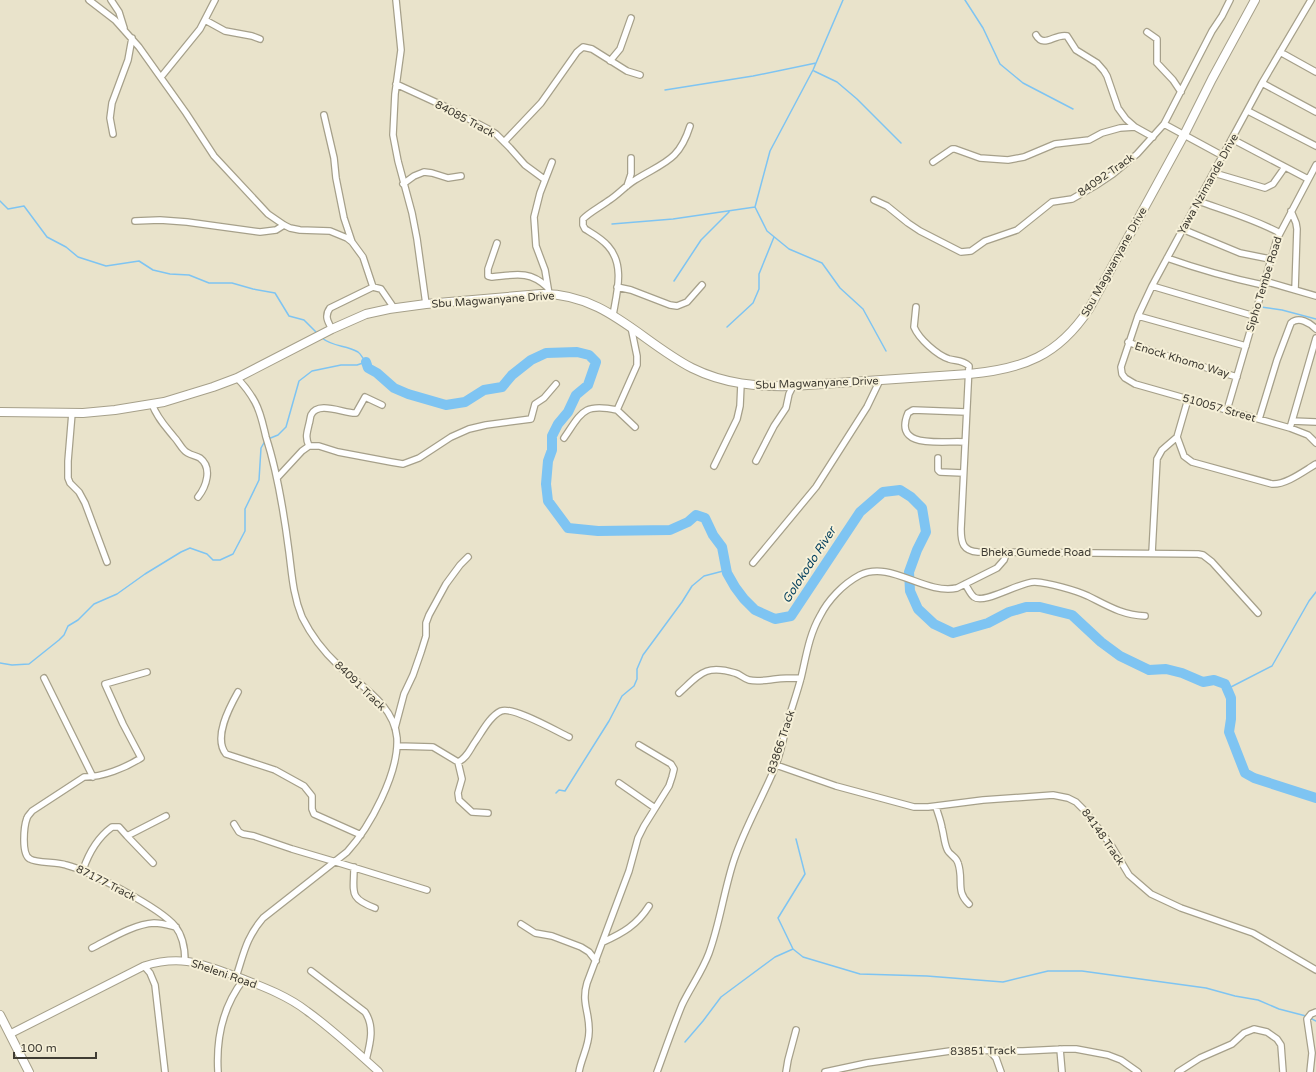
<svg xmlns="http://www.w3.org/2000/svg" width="1316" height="1072" font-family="'Varela Round',sans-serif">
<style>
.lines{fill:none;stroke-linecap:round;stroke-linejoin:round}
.stream{stroke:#7ec4f2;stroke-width:1.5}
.river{stroke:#7ec4f2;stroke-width:10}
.minor-casing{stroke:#a6a08a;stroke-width:8}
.tertiary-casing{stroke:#a6a08a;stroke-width:9}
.secondary-casing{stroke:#a6a08a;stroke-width:10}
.minor{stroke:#fff;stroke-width:5.5}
.tertiary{stroke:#fff;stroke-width:7}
.secondary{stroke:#fff;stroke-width:8}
.labels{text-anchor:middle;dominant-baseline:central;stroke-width:4;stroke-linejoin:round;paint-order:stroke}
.street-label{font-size:11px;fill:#3f3c33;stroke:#f6f0d8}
.water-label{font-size:12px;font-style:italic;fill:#033f5d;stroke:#f6f0d8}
</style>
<rect width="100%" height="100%" fill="#e9e3cb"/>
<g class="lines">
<path class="stream" d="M 843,0 L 813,70 L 770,151 L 755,207 L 767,231 L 789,249 L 822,263 L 840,288 L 863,309 L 886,351
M 965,0 L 983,28 L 1000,64 L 1023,83 L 1073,109
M 814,71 L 837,82 L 857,99 L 901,143
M 665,90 L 753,76 L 816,63
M 0,201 L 8,209 L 24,206 L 47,237 L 66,247 L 78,257 L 106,266 L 139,261 L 153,270 L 170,274 L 189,275 L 209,283 L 232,283 L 253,289 L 275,293 L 289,316 L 304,320 L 318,334
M 612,224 L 673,219 L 755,207
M 674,281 L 701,240 L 729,212
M 1261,307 L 1282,310 L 1316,319
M 727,327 L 753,303 L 759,289 L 759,274 L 774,237
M 268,439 L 278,435 L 286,427 L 299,381 L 312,371 L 341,365 L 357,365 L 366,362 C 363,359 361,354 358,352 C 346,345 333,347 322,338
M 0,663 L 12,665 L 29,664 L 59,640 L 64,635 L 68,626 L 78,620 L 94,604 L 117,594 L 145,574 L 181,552 L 190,548 L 207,554 L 213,560 L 220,560 L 233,554 L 245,531 L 245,509 L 259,480 L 261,448 L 265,441
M 1227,689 L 1272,666 L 1309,601 L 1316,592
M 556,793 L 559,790 L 565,791 L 609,721 L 622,696 L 634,686 L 637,679 L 637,669 L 643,655 L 682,602 L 692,586 L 704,576 L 727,570
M 796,839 L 805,874 L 778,918 L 793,949 L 803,957 L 860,974 L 927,976 L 1003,982 L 1048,971 L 1082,971 L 1206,988 L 1235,996 L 1258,1000 L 1279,1009 L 1306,1016
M 1310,1018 L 1316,1021
M 685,1042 L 703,1021 L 721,997 L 775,957 L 793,949"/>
<path class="river" d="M 366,362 L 368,368 L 377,373 L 394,388 L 408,394 L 446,405 L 465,402 L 484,390 L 502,387 L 512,375 L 531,360 L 546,353 L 577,352 L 589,355 L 596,362 L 588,385 L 576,395 L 568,412 L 558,424 L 552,436 L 552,450 L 548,461 L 546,484 L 548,501 L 568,528 L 598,531 L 670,530 L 688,522 L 696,515 L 705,518 L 713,535 L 722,547 L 727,573 L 735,587 L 744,599 L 755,610 L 775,619 L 791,616 L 860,512 L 883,492 L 900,490 L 911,497 L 922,508 L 926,532 L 917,550 L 909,572 L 910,591 L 918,609 L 934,624 L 953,633 L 988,623 L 1009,612 L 1026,607 L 1040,607 L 1072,615 L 1101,642 L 1120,656 L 1149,670 L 1166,669 L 1182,673 L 1203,682 L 1214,680 L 1225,684 L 1231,698 L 1231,719 L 1229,732 L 1245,773 L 1254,778 L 1316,798"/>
<defs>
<path id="minor" d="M 89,0 L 115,20 L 139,47 L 186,113 L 214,156 L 268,214 L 284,225 L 290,228 L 300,230 L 330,231 L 347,238 L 352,242 L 363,257 L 373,287 L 381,289 L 394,308
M 111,0 L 119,12 L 124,28
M 396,0 L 401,50 L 395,94 L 393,135 L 398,161 L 412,213 L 417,239 L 426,304
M 1311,0 L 1262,83 L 1152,286 L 1138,316 L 1121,367 L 1122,374 L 1125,378 L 1135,384 L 1290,428 L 1308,435 L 1316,443
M 205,20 L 225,31 L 252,36 L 260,39
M 1147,32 L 1157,39 L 1157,63 L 1173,80 L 1181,92
M 1036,35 C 1044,49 1055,33 1067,36 L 1076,50 L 1097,63 L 1104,71 L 1107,76 L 1118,108 L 1126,119 L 1135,127
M 1280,52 L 1316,72
M 610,61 L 620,49 L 631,18
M 161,77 L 200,29 L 215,0
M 1262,83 L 1316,112
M 396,84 L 446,107 L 488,129 L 496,134 L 510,148 L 525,165 L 544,179
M 1248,111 L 1316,146
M 324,115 L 334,158 L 336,178 L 344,218 L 352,242
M 113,134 L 110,118 L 112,103 L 128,60 L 132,38
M 1232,139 L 1308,179
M 504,142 L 541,103 L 577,52 L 583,47 L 592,49 L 627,71 L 640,75
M 1223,156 L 1164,124 L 1212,31 L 1222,16 L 1230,0
M 933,162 L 952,149 L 955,149 L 980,158 L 1008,160 L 1024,157 L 1055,144 L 1089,140 L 1102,133 L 1120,128 L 1135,127 L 1153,137
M 1214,173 L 1265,188 L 1273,184 L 1285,167
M 403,184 L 414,176 L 424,172 L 432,173 L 448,178 L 461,176
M 627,186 L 631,174 L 631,158
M 874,200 L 887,206 L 908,223 L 920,231 L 961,252 L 971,251 L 985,241 L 1017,230 L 1052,202 L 1072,199 L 1098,184 L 1113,174 L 1137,154 L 1164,124
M 1198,201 C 1226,211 1254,219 1280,233
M 1291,211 L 1296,223 L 1297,229 L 1295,290
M 135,221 L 160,220 L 187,222 L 260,232 L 276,230 L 284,225
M 1182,229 L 1240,253 L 1270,259
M 497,243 L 488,269 L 488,276 L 492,277 C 514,275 529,270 547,287
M 1167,258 C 1198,269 1230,278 1263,285
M 1264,281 L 1316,296
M 1152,286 L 1254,316
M 617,287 L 631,290 L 670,305 L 677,306 L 687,302 L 702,285
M 549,294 L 545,270 L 536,246 L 534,217 L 540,193 L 552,162
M 916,307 L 914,327 C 919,339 937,355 949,359 C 956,361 963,360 969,366 L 961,529 C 961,543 963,551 978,552 L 1198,554 L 1203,555 L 1212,562 L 1258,613
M 613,315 C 617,292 625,265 608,246 C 601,238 593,234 585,229 L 583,225 L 583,219 C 590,212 600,207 608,201 C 618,195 625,186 635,180 C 664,162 679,161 690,126
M 1138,316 L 1246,346
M 631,327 L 637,356 L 637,365 L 617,410 L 635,427
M 332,329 C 328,322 324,316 330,308 L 373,287
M 1128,342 L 1151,351 L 1237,377
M 152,404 C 157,418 166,427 174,437 C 178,441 180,446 184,450 C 188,455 195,455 200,458 C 213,468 206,487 198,497
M 1227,410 L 1277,239 L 1316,165
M 72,413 L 68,461 L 68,478 L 70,483 L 79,492 L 85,503 L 107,562
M 1259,419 L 1277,360 L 1291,323 C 1299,316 1310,323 1316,329
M 1292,421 L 1316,422
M 1290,428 L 1316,338
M 1177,437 L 1184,456 L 1192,462 L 1272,484 C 1286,485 1304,471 1316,464
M 564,438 C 582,412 583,403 617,410
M 965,442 C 945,440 892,451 908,413 L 913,410 L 966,412
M 309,446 C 305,437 307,433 309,424 C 310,421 310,418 311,415 C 318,400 345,414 356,413 L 365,397 L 382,405
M 938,458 L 938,470 L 940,472 L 963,473
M 756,461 L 774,426 L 786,408 L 789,394 L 793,386
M 714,466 L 737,419 L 740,406 L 741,384
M 277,478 L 302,451 L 309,446 L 319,446 L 338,452 L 391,462 L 403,464 L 419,458 L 451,437 L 469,429 L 486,425 L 531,419 L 535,404 L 544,398 L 556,384
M 1152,553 L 1157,459 L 1162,450 L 1177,437 L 1188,399
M 753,563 L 816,487 L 867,407 L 880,380
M 965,584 C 968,588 970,594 974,597 C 984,605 1021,581 1035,582 C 1049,583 1075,590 1088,596 C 1108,606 1122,615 1145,616
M 147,672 L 105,684 L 123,724 L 141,758 C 125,768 103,777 84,777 L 32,811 C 31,813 28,815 27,818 C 24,826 21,854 30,859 C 36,863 57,862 66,865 C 90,871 160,908 175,926 C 183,936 185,948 185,961
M 44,678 L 93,777
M 238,692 C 229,708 213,738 226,754 L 275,770 L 304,786 L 312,796 L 312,809 L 314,814 L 361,835
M 679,693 C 700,674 705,664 735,673 C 740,674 744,679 749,680 C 758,682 767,680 776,679 C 784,678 793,678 801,678
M 395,728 L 404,694 L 413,675 L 421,652 L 426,636 L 426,623 L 429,615 L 446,584 L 460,565 L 468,557
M 397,746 L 433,747 L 458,762 C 467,758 470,749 475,742 C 482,732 490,716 501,711 C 513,706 556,731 569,737
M 458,762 L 462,779 L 458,793 L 459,800 L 472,812 L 488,813
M 776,765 L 836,786 L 914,807 L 928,807 L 983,800 L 1053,795 L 1068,798 L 1076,802 L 1085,811 L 1111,845 L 1129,875 L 1151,894 L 1181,908 L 1253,933 L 1316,970
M 619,783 L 655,808
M 936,807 C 938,814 941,821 942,828 C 944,835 944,842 947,849 C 949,855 956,856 958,863 C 964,880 955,891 969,904
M 234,824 L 239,832 L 243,834 L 254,836 L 292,849 L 336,862 L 427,890
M 127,836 L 153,863
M 354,867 C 354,892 348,898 375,908
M 83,870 C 89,852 97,838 112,827 L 119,827 L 127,836 L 166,816
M 521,924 L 535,933 L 552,936 L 581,947 L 589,952 L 596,961
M 603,942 C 623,933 637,925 649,906
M 92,948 C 110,939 134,924 154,923 C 161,923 168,925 176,927
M 144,966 L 150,973 L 155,985 L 165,1072
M 311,971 L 365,1012 C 375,1027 370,1044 366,1060
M 236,977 C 244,953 246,938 263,918 L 347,852 C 370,827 399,773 397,738 C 394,704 360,686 338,665 C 323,651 311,635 302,617 C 293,595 292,575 289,552 C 284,513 278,474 266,437 C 263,425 261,413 255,402 C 250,393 244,385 237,378
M 1060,1049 L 1062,1072
M 989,1050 L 996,1058 L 1001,1072
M 218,1072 C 216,1038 222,1007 244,979
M 579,1072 C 581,1059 589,1046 589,1032 C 590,1013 581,1003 587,983 L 629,871 L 638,838 L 644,826 L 669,786 L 672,777 L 674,769 L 671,764 L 639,745
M 657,1072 C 665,1050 673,1027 682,1005 C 690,988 702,972 709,953 C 720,923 724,890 734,860 C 745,827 763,797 776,765 C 781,751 784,736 788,721 C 792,707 797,693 801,678 C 806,657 809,635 820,616 C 828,600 843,584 860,575 C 891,560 924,595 957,588 L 997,568 L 1004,560 L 1007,552
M 786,1072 L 788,1060 L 796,1030
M 825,1072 L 867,1063 L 957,1050 L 1023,1051 L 1064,1049 L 1076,1049 L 1108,1055 L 1121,1060 L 1138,1072
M 1178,1072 L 1200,1058 L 1232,1044 L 1244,1033 L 1254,1029 L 1267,1032 L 1277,1039 L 1281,1045 L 1283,1072
M 1310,1072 L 1312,1053 L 1307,1019 L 1311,1014 L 1316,1012"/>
<path id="tertiary" d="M 10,1034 L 144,966 C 180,955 199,963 233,975 C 258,985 285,994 307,1011 C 332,1029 356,1051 379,1072"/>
<path id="secondary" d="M 0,412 L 83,413 L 115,410 L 164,402 L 213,387 L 237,378 L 332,329 L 366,314 L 389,309 L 426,304 L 541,294 C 605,293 640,341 692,368 C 724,384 758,387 793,386 L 969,374 C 1023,369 1058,356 1089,309 L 1184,135 L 1212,79 L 1255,0
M 0,1015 L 29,1072"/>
</defs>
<use href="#minor" class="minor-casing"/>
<use href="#tertiary" class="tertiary-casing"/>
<use href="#secondary" class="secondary-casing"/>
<use href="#minor" class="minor"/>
<use href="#tertiary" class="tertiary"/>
<use href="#secondary" class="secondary"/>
</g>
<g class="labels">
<g class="street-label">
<text transform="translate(465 119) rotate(28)">84085 Track</text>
<text transform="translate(1106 175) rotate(-35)">84092 Track</text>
<text transform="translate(1208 184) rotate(-61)">Yawa Nzimande Drive</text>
<text transform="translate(1114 262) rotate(-61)">Sbu Magwanyane Drive</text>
<text transform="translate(1264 284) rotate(-73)">Sipho Tembe Road</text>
<text transform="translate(493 300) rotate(-4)">Sbu Magwanyane Drive</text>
<text transform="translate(1182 360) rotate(17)">Enock Khomo Way</text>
<text transform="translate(817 383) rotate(-2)">Sbu Magwanyane Drive</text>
<text transform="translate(1219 408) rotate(16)">510057 Street</text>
<text x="1036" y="552">Bheka Gumede Road</text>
<text transform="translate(360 686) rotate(44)">84091 Track</text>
<text transform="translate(781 742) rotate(-72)">83866 Track</text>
<text transform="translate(1103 837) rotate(55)">84148 Track</text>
<text transform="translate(106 883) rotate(27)">87177 Track</text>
<text transform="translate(224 974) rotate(19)">Sheleni Road</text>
<text transform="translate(983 1051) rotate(-1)">83851 Track</text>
</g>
<g class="water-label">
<text transform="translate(809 565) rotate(-57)">Golokodo River</text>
</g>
</g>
<path d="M14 1052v6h82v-6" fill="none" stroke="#3f3c33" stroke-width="2"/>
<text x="20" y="1052" font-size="12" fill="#3f3c33" stroke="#f6f0d8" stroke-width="3" paint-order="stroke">100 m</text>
</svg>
